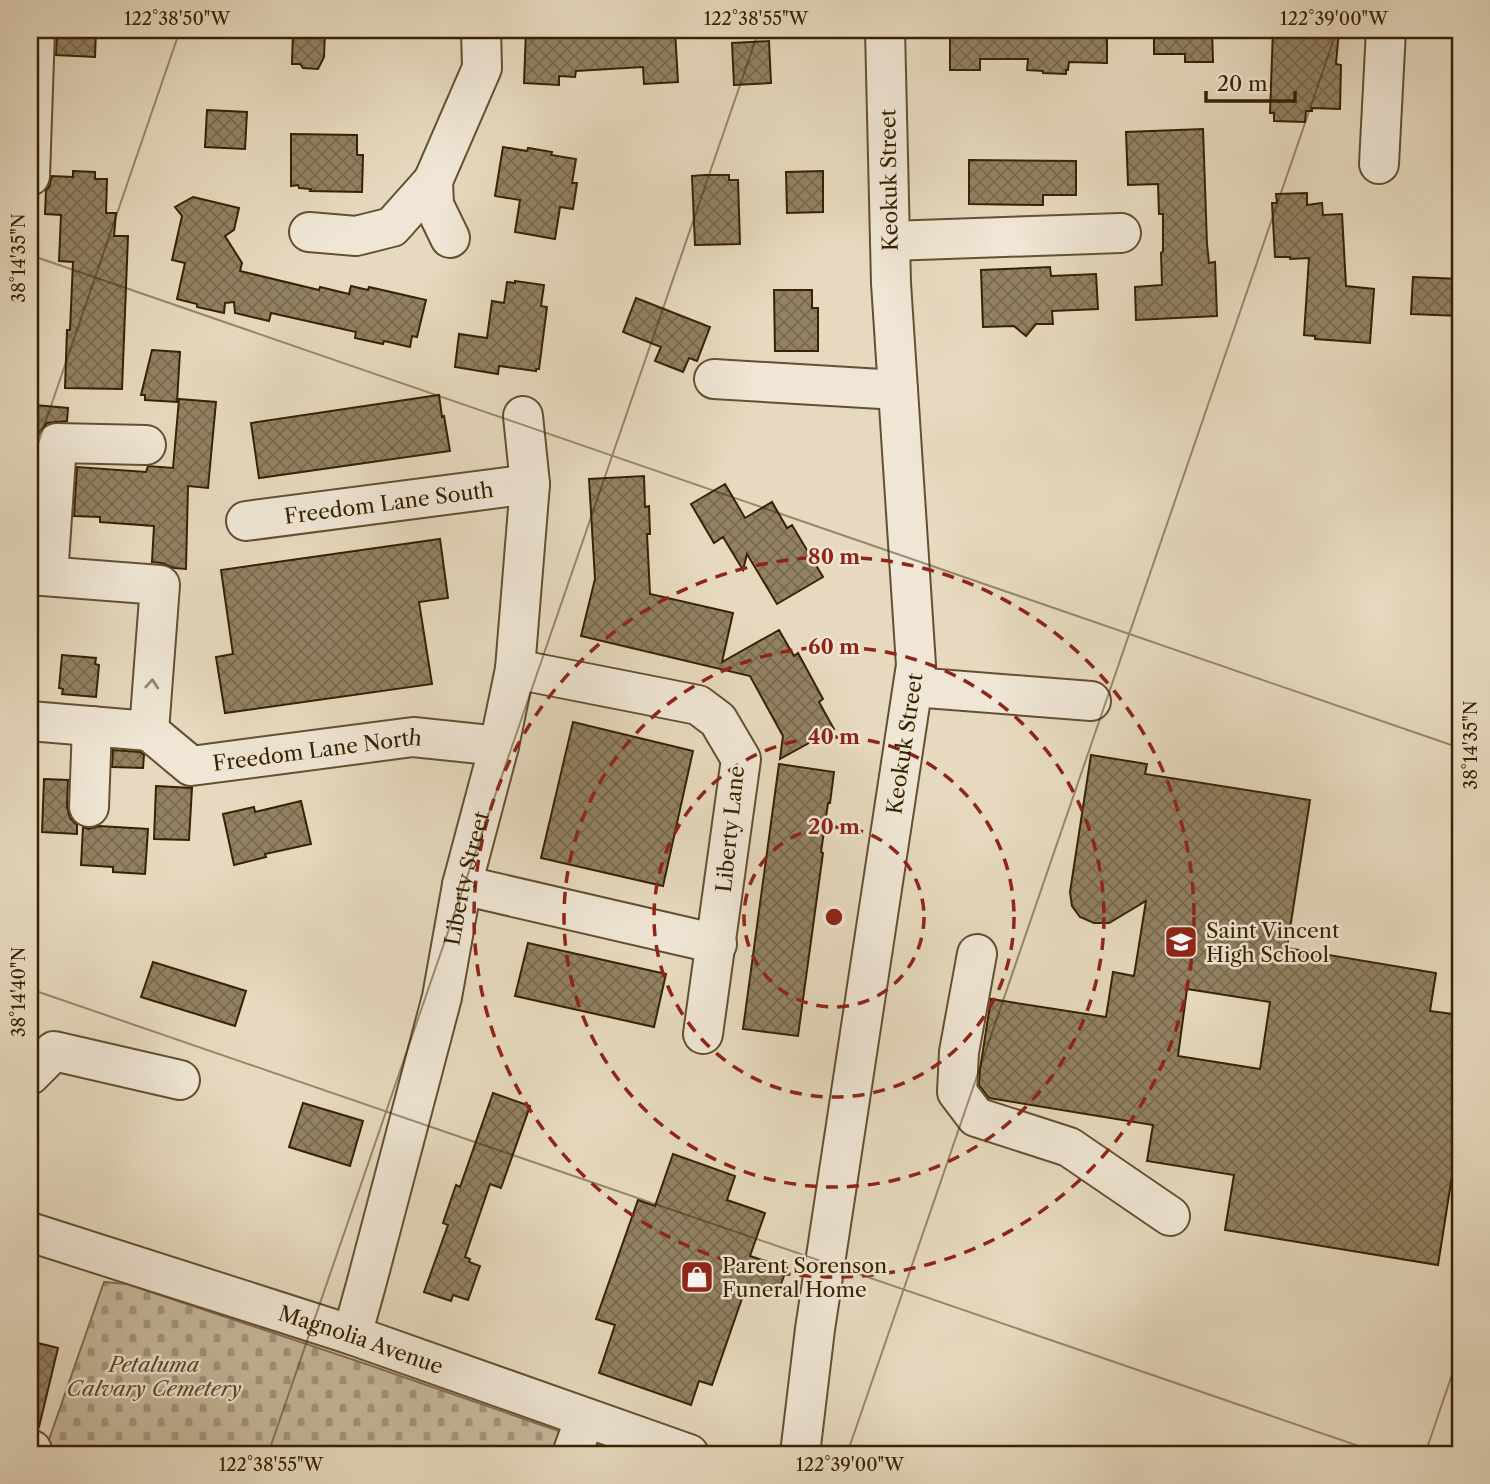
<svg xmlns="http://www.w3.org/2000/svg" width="1490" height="1484" font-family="'Libre Caslon Text',serif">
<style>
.cemetery{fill:url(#cemetery-stones);stroke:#806e50;stroke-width:2}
.building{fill:url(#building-cross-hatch);stroke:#382200;stroke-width:2;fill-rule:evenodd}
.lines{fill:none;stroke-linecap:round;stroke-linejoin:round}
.minor-casing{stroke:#645030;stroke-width:42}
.minor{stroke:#efe6d5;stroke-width:38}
.oneway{stroke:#94846a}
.ticks{fill:none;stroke:#382200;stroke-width:2;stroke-opacity:0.45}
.ring{fill:none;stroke:#8f2418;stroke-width:3.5;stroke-dasharray:12 9}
.labels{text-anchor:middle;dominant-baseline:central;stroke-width:5;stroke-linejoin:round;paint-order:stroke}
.street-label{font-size:21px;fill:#382200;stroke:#efe6d5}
.poi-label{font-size:21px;fill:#382200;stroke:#efe6d5;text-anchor:start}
.park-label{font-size:21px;font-style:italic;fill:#5c4828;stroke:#efe6d5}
.centre{fill:#8f2418;stroke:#efe6d5;stroke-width:3.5}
.ring-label{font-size:21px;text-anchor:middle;font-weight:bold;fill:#8f2418;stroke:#efe6d5;stroke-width:5;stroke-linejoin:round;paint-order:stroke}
.neatline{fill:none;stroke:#382200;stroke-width:2.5}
.ticks-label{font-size:18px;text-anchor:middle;fill:#382200}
</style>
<defs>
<pattern id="cemetery-stones" width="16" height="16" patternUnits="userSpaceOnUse" patternTransform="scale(1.75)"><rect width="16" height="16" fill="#c8ba9f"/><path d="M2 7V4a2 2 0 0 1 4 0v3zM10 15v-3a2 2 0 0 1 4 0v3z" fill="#a3977f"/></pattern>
<pattern id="building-cross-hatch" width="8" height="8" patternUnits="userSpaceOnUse" patternTransform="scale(1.75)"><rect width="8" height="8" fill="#928163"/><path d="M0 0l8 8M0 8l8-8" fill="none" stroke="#78694f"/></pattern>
</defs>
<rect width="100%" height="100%" fill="#e6d9bf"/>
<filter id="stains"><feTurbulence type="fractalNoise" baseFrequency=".00286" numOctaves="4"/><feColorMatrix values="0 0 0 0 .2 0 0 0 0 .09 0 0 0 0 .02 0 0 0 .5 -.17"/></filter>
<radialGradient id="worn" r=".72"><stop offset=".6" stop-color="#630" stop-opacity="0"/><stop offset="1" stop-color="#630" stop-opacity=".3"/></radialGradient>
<path class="cemetery" d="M 104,1282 L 127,1284 L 369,1365 L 625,1454 L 44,1454 Z"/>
<path class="building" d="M 57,30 L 96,30 L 95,57 L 56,55 Z
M 293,30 L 325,30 L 324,57 L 318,69 L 303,68 L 300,64 L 292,64 Z
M 526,30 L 675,30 L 678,82 L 644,84 L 643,67 L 576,71 L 575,77 L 559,76 L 559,85 L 524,83 Z
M 950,30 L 1107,30 L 1107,63 L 1069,62 L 1068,70 L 1066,70 L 1066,74 L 1043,73 L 1043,71 L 1027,70 L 1028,59 L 980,59 L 980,70 L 950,70 Z
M 1154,30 L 1212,30 L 1213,62 L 1185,62 L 1185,54 L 1154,54 Z
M 1273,30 L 1339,30 L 1336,64 L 1341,65 L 1340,109 L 1312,108 L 1312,111 L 1306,111 L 1305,122 L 1274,121 L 1274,113 L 1270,113 Z
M 769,41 L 771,83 L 734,85 L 732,43 Z
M 207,110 L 247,112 L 245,149 L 205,147 Z
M 1203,129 L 1207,244 L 1209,263 L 1215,262 L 1217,316 L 1136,320 L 1135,287 L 1162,285 L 1161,253 L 1163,251 L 1163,214 L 1159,214 L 1158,184 L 1128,185 L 1126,132 Z
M 291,134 L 357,135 L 357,155 L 363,155 L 362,192 L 310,191 L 311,189 L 299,188 L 298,185 L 291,186 Z
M 503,147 L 527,151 L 528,148 L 552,152 L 551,155 L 576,159 L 572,183 L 577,183 L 573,209 L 560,207 L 555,239 L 515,232 L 520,200 L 495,196 Z
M 969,160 L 1076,161 L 1076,195 L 1043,195 L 1043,205 L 969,204 Z
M 73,171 L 95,172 L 95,179 L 107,179 L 106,213 L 116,213 L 114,236 L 128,236 L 122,389 L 65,388 L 67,330 L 70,330 L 73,262 L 59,261 L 61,215 L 45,214 L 46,190 L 49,187 L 52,176 L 73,177 Z
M 823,171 L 823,212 L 787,213 L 786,172 Z
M 705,175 L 729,175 L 729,180 L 738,180 L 740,244 L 695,245 L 692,176 Z
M 1307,193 L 1307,205 L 1322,203 L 1323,215 L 1342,214 L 1346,286 L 1374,289 L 1370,343 L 1315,339 L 1315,336 L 1304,335 L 1309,258 L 1290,259 L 1290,257 L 1275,257 L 1272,203 L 1277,203 L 1276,194 Z
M 193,197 L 239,208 L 234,230 L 225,236 L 242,263 L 240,271 L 319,290 L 320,287 L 349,294 L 351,286 L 368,290 L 369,287 L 426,300 L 417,337 L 412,336 L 410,347 L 384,341 L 383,344 L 355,338 L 356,332 L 271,313 L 269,321 L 235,313 L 234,302 L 225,303 L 224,313 L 197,307 L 197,304 L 177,299 L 185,263 L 172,260 L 182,216 L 175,207 Z
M 1050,267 L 1051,276 L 1096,274 L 1098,309 L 1052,311 L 1053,324 L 1036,324 L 1026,336 L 1014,326 L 983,327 L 981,270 Z
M 1413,277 L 1460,279 L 1460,316 L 1411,314 Z
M 515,281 L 544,285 L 541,306 L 547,307 L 539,369 L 536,369 L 536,371 L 499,366 L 498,374 L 455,367 L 459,334 L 487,338 L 492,301 L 504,303 L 507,282 L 515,283 Z
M 774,290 L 812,290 L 812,308 L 818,308 L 818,351 L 775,351 Z
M 636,298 L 710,327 L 697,361 L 689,358 L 683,372 L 655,361 L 661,347 L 623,332 Z
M 152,350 L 180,352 L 177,402 L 145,400 L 145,395 L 141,395 Z
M 439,395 L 442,417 L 444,416 L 450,451 L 259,478 L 251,423 Z
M 179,399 L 216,402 L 208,488 L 188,486 L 186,569 L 174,568 L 162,563 L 152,562 L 154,526 L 100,522 L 100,517 L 74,516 L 77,467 L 146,472 L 148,466 L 173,468 Z
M 35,405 L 68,408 L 67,421 L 47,423 L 38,434 L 31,433 Z
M 644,476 L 645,507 L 649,506 L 650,534 L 647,534 L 650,594 L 733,613 L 722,662 L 779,630 L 794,656 L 798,653 L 823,699 L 819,702 L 834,729 L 780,759 L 783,736 L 750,676 L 581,636 L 595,579 L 589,479 Z
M 725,484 L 745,518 L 772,502 L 787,528 L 792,525 L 823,577 L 777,604 L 747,554 L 743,570 L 723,537 L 714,543 L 691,504 Z
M 440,539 L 448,598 L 419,602 L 432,684 L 225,713 L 216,657 L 233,654 L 221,570 Z
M 62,655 L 96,658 L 95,664 L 99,665 L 96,697 L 62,694 L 63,689 L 59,688 Z
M 573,722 L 693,751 L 663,886 L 541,858 Z
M 113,750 L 140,752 L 144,755 L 143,768 L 112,767 Z
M 1091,755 L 1147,764 L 1145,774 L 1310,800 L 1287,948 L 1436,973 L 1430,1011 L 1460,1015 L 1460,1125 L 1438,1265 L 1225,1230 L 1234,1175 L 1147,1161 L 1153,1125 L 989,1098 L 979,1085 L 980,1069 L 991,999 L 1106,1017 L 1113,972 L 1134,976 L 1146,901 L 1109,923 L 1094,923 L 1080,917 L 1072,906 L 1070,892 ZM 1187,989 L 1270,1002 L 1260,1069 L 1178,1056 Z
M 779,764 L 834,772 L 830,803 L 828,803 L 821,852 L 823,853 L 798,1036 L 743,1029 Z
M 44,779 L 68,780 L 67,807 L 70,818 L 77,825 L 77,834 L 42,832 Z
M 156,786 L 192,788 L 189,840 L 154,839 Z
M 301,801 L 311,844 L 265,854 L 266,857 L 234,865 L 223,814 L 254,807 L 255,812 Z
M 99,826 L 148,829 L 145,874 L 113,872 L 113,867 L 81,865 L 83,827 L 89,829 Z
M 528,943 L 666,974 L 654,1027 L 515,996 Z
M 153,962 L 246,991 L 235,1026 L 141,997 Z
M 493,1093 L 530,1106 L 501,1188 L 490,1184 L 465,1257 L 470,1259 L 469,1262 L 480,1266 L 468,1300 L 453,1295 L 451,1301 L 424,1292 L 448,1225 L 443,1223 L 456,1185 L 460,1187 Z
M 303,1103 L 363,1121 L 350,1166 L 289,1147 Z
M 673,1154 L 735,1176 L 727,1200 L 765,1213 L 750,1256 L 787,1268 L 776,1297 L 746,1287 L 712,1385 L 699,1381 L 691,1405 L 599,1373 L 615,1325 L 596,1319 L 638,1200 L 655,1206 Z
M 30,1341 L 58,1348 L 39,1427 L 30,1426 Z"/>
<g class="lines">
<defs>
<g id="minor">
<path d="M 1379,164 L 1386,30"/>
<path d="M 30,176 L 35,30"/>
<path d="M 309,232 L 356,236 L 392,227 L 433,181"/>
<path d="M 450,238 L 434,205 L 433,181 L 482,68 L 481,30"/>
<path d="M 890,241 L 1121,233"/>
<path d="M 714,379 L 898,390"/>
<path id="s1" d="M 246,521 L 530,484"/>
<path d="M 30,575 L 160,585 L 149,731 L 30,721"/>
<path d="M 48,576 L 57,443 L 146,445"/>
<path d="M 515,669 L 698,705 L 718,720 L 741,759 L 703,1034"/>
<path d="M 913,687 L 1091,701"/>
<path id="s2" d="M 149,731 L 191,766 L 413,737 L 499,746"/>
<path d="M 89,807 L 92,726"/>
<path d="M 462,885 L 717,944"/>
<path d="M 977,954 L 959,1052 L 957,1092 L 976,1117 L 1069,1147 L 1170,1216"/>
<path d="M 30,1075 L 54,1051 L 180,1080"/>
<path id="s3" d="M 30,1232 L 352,1335 L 689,1454"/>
<path id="s4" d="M 352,1335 L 366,1285 L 442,997 L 462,885 L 499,746 L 515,669 L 530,484 L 523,416"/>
<path d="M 30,1450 L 32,1450"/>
<path d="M 572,1454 L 585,1418"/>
<path id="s5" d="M 800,1454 L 815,1329 L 916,665 L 891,283 L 885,30"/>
</g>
</defs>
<use href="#minor" class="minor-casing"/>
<use href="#minor" class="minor"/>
</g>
<defs><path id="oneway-chevron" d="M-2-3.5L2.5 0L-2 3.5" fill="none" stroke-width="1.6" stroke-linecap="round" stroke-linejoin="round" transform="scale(1.75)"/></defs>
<use class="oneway" href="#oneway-chevron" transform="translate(152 684) rotate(-86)"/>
<path class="ticks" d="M 30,255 L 1460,748M 30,467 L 180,30M 30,989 L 1382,1454M 268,1454 L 759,30M 847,1454 L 1337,30M 1425,1454 L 1460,1351"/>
<g class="ring">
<circle cx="834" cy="917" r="90"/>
<circle cx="834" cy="917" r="180"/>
<circle cx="834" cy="917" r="270"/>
<circle cx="834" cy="917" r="360"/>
</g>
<defs>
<symbol id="school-square" viewBox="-11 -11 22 22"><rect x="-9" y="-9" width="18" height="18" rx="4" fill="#8f2418" stroke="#efe6d5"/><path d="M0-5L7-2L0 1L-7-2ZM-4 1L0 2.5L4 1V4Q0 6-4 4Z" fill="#fff"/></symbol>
<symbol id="shop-square" viewBox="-11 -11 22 22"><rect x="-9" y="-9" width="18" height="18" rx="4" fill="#8f2418" stroke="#efe6d5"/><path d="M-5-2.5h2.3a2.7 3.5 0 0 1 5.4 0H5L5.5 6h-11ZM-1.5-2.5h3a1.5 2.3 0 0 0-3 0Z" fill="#fff"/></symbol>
</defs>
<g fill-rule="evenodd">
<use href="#school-square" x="1162" y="923" width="38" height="38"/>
<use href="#shop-square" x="678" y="1258" width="38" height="38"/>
</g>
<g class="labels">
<g class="street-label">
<text transform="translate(889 180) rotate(-91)">Keokuk Street</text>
<text stroke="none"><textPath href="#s1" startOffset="144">Freedom Lane South</textPath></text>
<text stroke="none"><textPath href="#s5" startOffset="718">Keokuk Street</textPath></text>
<text stroke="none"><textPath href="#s2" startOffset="182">Freedom Lane North</textPath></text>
<text transform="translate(730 829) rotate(-84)">Liberty Lane</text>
<text stroke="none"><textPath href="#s4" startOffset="471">Liberty Street</textPath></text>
<text stroke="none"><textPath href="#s3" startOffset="348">Magnolia Avenue</textPath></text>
</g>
<g class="poi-label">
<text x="1206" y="930">Saint Vincent<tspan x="1206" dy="24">High School</tspan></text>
<text x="722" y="1265">Parent Sorenson<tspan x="722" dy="24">Funeral Home</tspan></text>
</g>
<g class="park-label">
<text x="154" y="1364">Petaluma<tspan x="154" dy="24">Calvary Cemetery</tspan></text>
</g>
</g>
<circle cx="834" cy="917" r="10" class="centre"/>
<g class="ring-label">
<text x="834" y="564">80 m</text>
<text x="834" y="654">60 m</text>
<text x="834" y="744">40 m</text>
<text x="834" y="834">20 m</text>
</g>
<rect width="1490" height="1484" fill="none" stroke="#e6d9bf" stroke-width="77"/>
<path d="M1206 91v10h89v-10" fill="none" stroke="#382200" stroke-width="3.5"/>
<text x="1217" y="91" font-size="21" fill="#382200" stroke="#efe6d5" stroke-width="5" paint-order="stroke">20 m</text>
<rect x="38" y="38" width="1414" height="1408" class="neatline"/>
<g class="ticks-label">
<text x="177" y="25">122°38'50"W</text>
<text x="756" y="25">122°38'55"W</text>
<text x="1334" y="25">122°39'00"W</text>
<text transform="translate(19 258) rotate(-90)" y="6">38°14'35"N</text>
<text transform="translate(1471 745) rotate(-90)" y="6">38°14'35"N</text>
<text transform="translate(19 992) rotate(-90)" y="6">38°14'40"N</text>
<text x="271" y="1471">122°38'55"W</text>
<text x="850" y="1471">122°39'00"W</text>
</g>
<rect width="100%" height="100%" filter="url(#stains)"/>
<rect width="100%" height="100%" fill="url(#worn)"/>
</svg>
